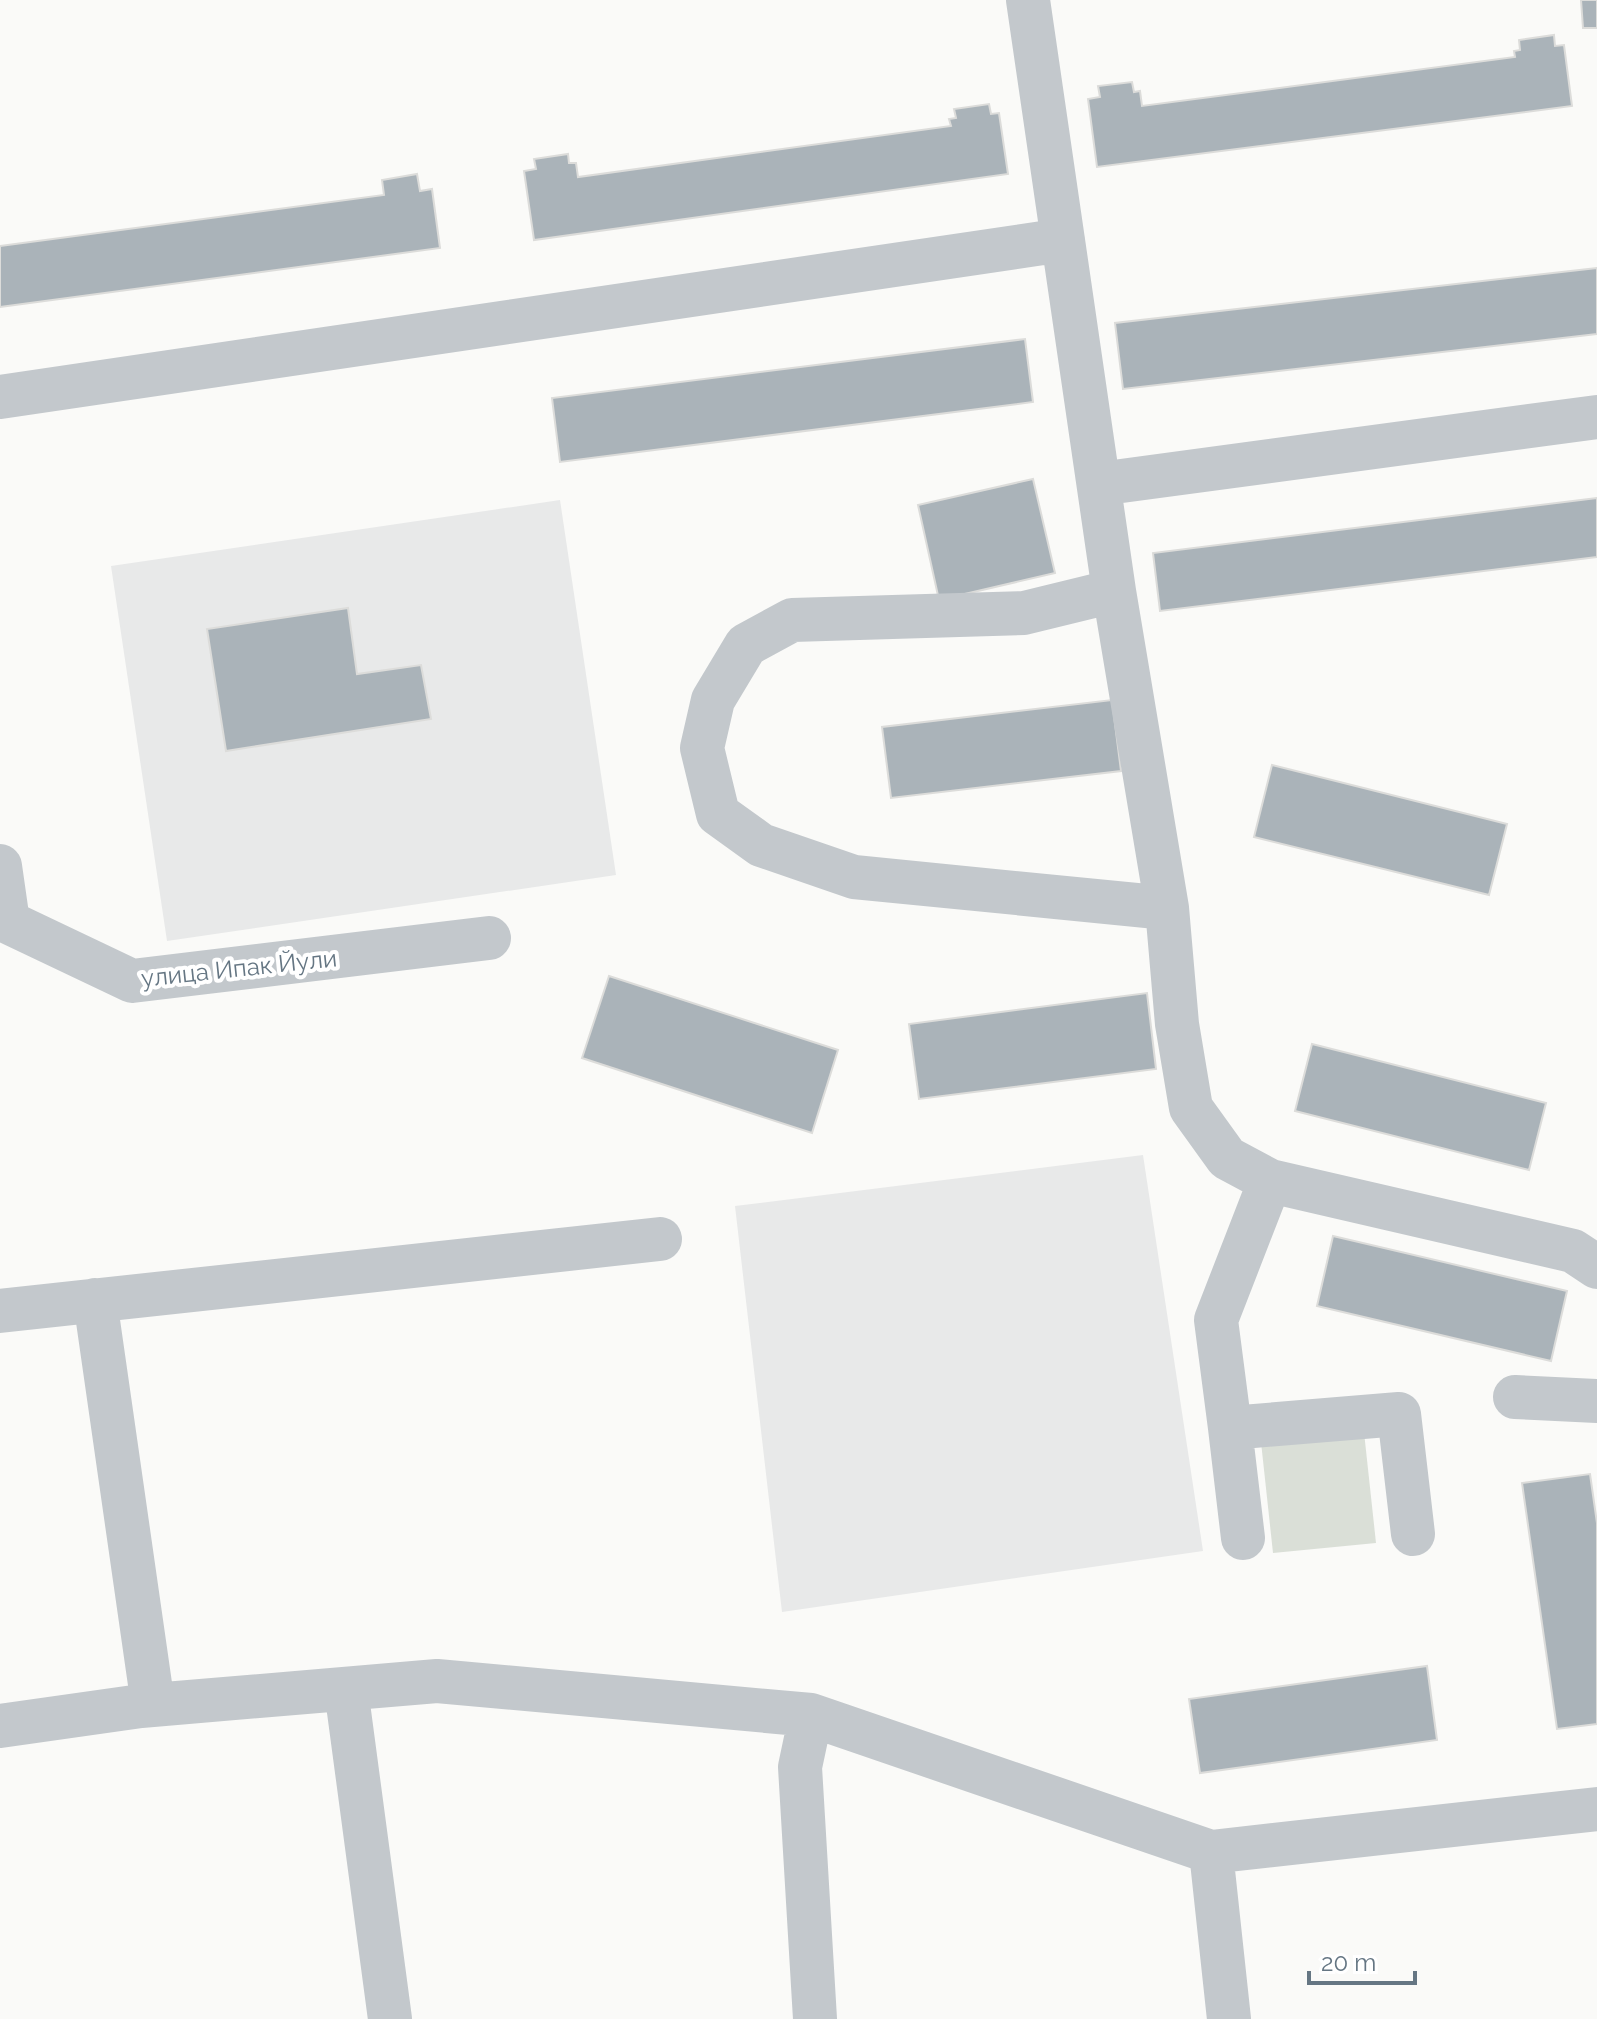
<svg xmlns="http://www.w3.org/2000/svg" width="1597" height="2019" font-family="Raleway,sans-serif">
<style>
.built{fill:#e8e9e9}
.green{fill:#dadfd7}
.building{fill:#aab3b9;stroke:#dcdcda;stroke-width:2}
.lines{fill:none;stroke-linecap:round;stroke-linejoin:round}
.minor{stroke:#c3c8cc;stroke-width:44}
.labels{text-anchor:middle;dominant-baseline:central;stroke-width:8;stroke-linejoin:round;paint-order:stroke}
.street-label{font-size:24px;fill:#657683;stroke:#fff}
</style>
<rect width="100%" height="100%" fill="#fafaf8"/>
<path class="built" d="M 560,500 L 616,875 L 167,941 L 111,566 Z
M 1143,1155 L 1203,1551 L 782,1612 L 735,1206 Z"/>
<path class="green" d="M 1364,1432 L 1376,1543 L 1273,1553 L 1261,1442 Z"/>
<path class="building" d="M 1581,0 L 1597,0 L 1597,28 L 1583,28 Z
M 1554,35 L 1555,46 L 1564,45 L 1572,106 L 1097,167 L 1088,99 L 1100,97 L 1098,86 L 1132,82 L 1134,92 L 1140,91 L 1142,106 L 1515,57 L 1514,51 L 1520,50 L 1519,40 Z
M 989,104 L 991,114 L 999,113 L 1008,174 L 534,240 L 524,171 L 536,169 L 534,159 L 568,154 L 569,163 L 576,163 L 578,177 L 951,126 L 949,119 L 956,118 L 954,109 Z
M 417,174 L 420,191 L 432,189 L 440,248 L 0,307 L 0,246 L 384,195 L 382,180 Z
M 1597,268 L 1597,334 L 1123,389 L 1115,323 Z
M 1025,339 L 1033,402 L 560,462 L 552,398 Z
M 1033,479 L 1055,573 L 939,600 L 918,505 Z
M 1597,498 L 1597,557 L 1160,611 L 1153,553 Z
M 348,608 L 357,674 L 421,665 L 431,719 L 226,751 L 207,629 Z
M 1112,700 L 1121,771 L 891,798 L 882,727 Z
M 1272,765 L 1507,824 L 1489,895 L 1254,837 Z
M 609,976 L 838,1050 L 812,1133 L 582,1058 Z
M 1147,993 L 1156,1069 L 919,1099 L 909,1024 Z
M 1312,1044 L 1546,1103 L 1529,1170 L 1295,1111 Z
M 1333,1236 L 1567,1291 L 1551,1361 L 1317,1306 Z
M 1590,1474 L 1597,1523 L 1597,1724 L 1557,1729 L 1522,1483 Z
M 1427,1666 L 1437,1740 L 1200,1773 L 1189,1699 Z"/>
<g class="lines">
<path class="minor" d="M 1028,0 L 1114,591 L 1167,908 L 1177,1024 L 1191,1108 L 1227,1158 L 1270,1181 L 1573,1251 L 1597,1267
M 0,397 L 1063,240
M 1099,484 L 1597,417
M 1114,591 L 1024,613 L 792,620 L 746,645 L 713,700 L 702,748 L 718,814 L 761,845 L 854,877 L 1167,908
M 0,866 L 8,922 L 132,981 L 489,938
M 1270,1181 L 1216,1320 L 1230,1428 L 1399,1414 L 1413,1534
M 95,1300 L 153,1705
M 0,1311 L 660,1239
M 1515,1397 L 1597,1401
M 1230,1428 L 1243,1538
M 346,1689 L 390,2019
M 811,1715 L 800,1767 L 815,2019
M 0,1726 L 141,1706 L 437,1681 L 811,1715 L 1211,1852 L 1597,1809
M 1211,1852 L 1229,2019"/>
</g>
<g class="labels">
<g class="street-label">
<text transform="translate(239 968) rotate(-6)">улица Ипак Йули</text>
</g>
</g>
<path d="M1309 1971v12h106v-12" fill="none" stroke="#657683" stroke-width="4"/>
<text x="1321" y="1971" font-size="24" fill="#657683" stroke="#ffffff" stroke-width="6" paint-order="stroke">20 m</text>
</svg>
